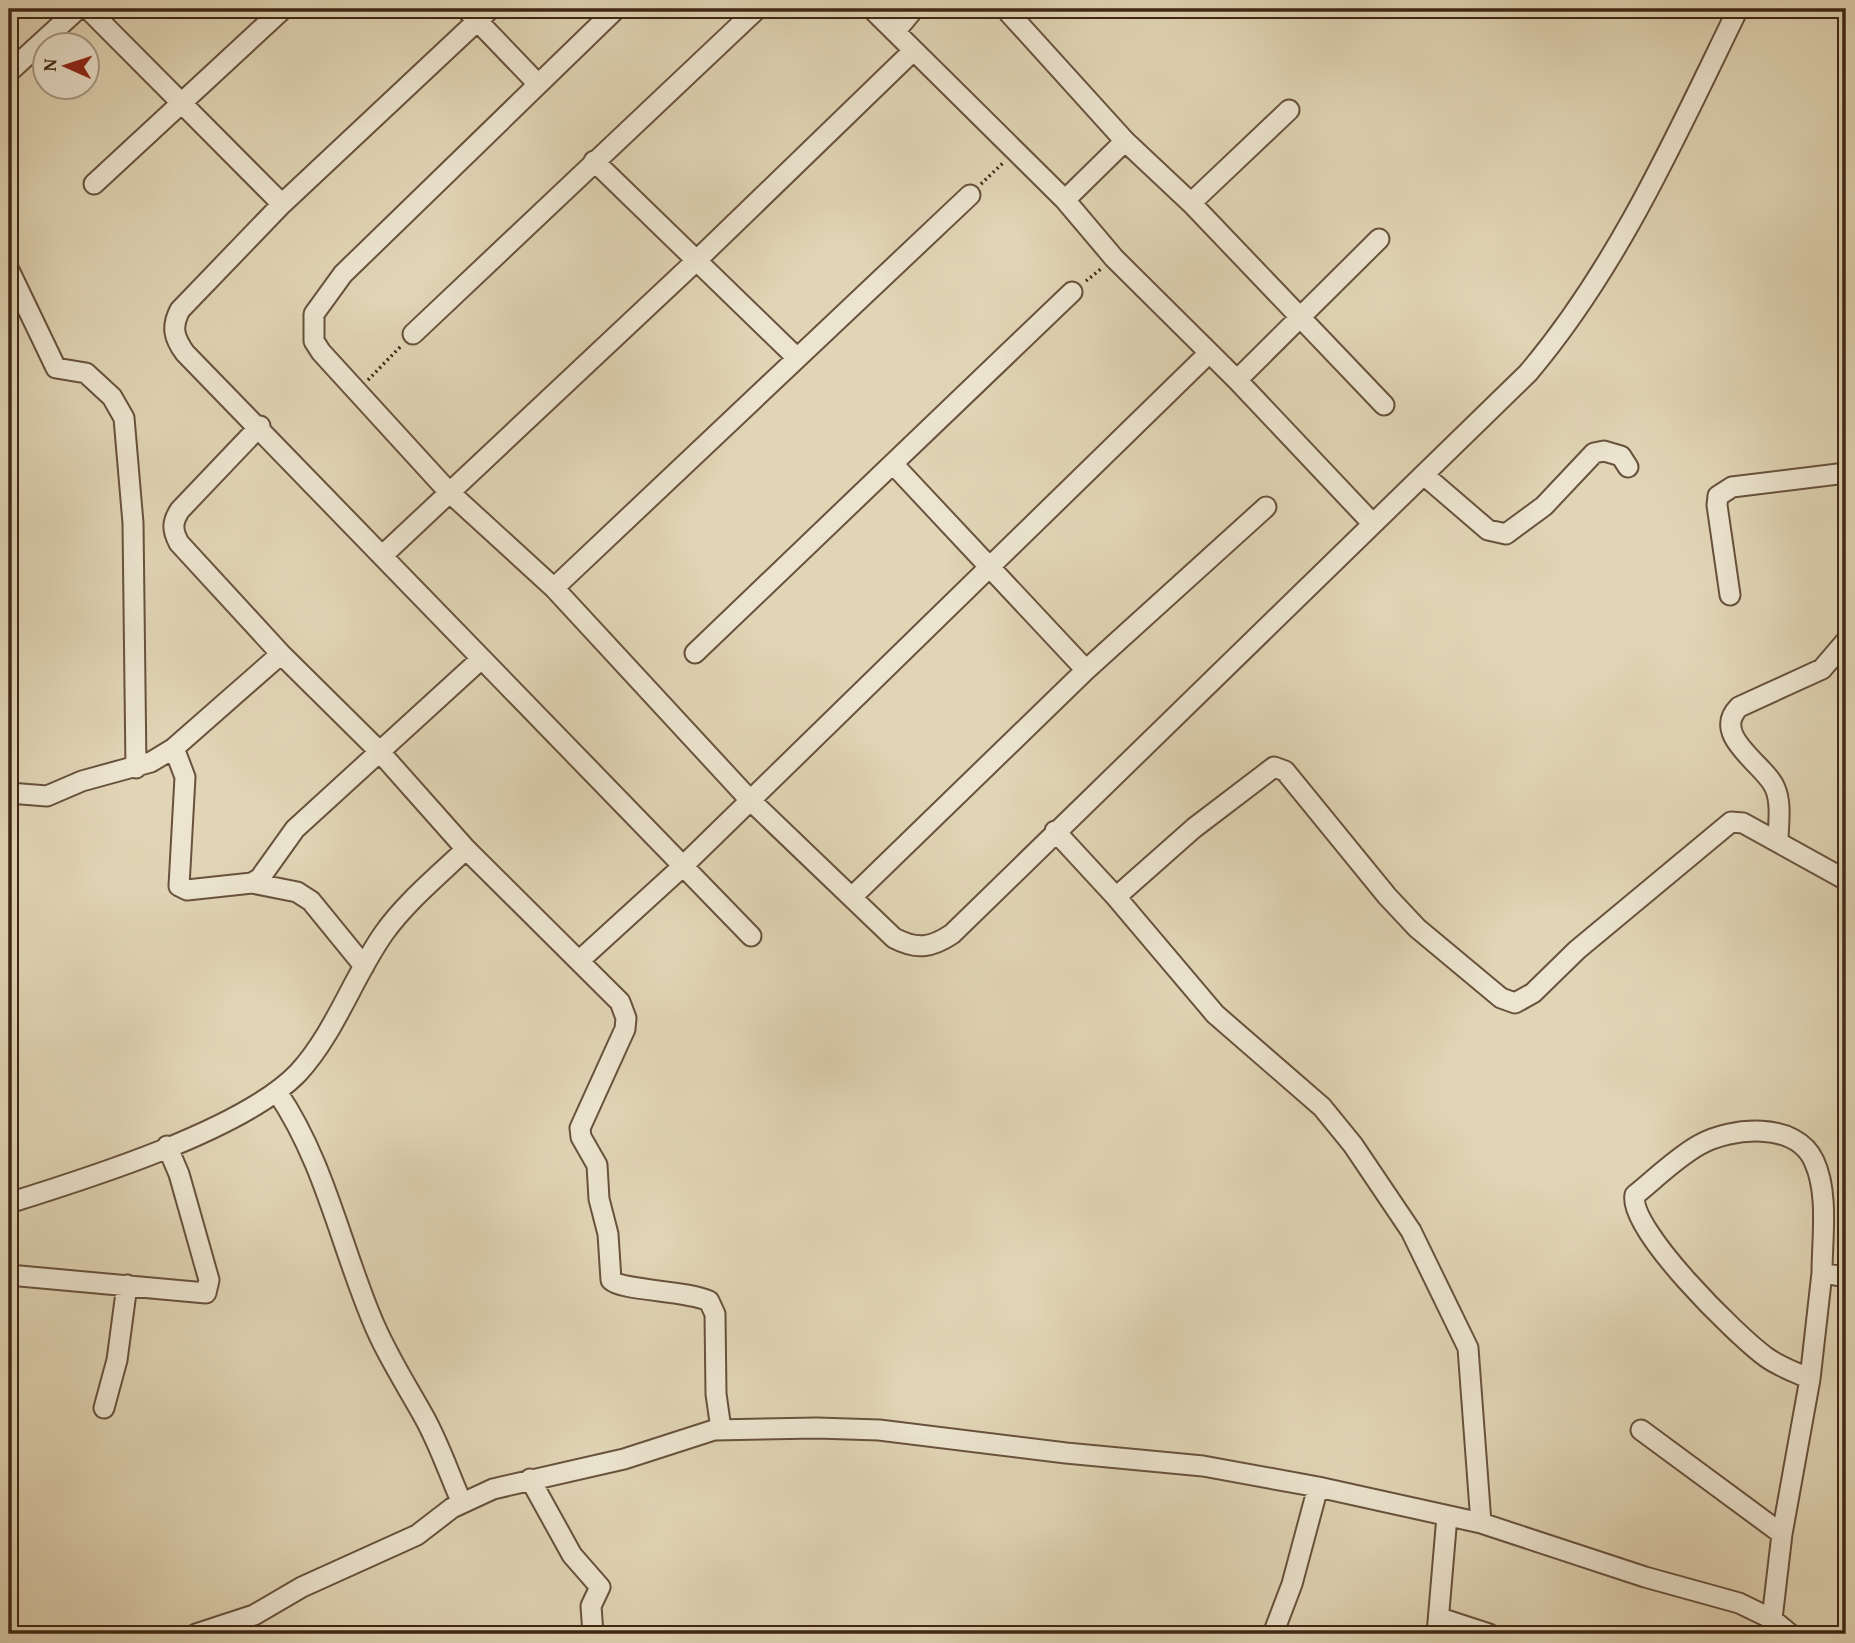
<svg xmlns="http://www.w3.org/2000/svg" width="1855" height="1643" font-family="'Gentium Book Plus',serif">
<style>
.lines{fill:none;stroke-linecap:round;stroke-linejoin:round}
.minor-casing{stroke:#68523d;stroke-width:23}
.path{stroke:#3f2715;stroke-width:3.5;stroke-dasharray:2 3.5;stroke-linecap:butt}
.minor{stroke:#ece4cf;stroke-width:19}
</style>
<rect width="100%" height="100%" fill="#e1d5b5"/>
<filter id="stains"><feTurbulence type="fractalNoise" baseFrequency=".00286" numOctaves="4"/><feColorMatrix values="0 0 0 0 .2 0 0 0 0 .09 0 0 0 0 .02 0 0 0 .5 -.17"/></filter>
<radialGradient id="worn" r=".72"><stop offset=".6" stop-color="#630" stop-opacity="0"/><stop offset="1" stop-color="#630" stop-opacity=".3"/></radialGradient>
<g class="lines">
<defs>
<path id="minor" d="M 88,9 L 282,204
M 466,9 L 538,84
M 490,9 L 282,204 L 180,310 C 171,327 174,338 185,353 L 751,936
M 616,9 L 343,274 L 314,314 L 314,341 L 321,352 L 448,491 L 554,588 L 749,799 L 894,938 C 917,950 931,948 952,934 L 1528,373 C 1618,267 1677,134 1738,9
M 872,9 L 1065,200 L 1114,258 L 1237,380 L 1373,524
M 1009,13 L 1125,141 L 1191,203 L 1384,405
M 895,32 L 914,9
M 9,72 L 78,9
M 594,161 L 797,358
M 94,184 L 283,9
M 1065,200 L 1125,141
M 1191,203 L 1289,110
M 9,270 L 56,368 L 86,373 L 112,397 L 124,418 L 133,523 L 136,768
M 413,334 L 757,9
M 1237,380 L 1379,239
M 260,426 L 180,510 C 172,522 172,530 179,543 L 281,654 L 379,751 L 466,849 L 620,1002 L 626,1018 L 625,1029 L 580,1128 L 581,1137 L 597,1165 L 599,1199 L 608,1234 L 611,1280 C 622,1291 685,1290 709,1301 L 715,1314 L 716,1394 L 721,1429
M 894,465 L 1086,670
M 1424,475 L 1488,530 L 1506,534 L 1544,506 L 1594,453 L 1604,451 L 1621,456 L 1628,467
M 383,555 L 696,261 L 913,51
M 554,588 L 970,195
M 1730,595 L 1717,505 L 1718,496 L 1732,487 L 1846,473
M 695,653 L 1072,292
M 174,748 L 185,777 L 179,886 L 187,890 L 252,883 L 260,878 L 295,829 L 480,660
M 9,793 L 47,796 L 82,781 L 151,762 L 174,748 L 281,654
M 1055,831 L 1116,897 L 1215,1014 L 1322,1107 L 1353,1145 L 1411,1231 L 1468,1348 L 1481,1523
M 1778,842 C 1778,825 1782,804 1775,788 C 1766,765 1710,736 1739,707 L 1822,669 L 1846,641
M 252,883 L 297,892 L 311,901 L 364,966
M 853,896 L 1086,670 L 1266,507
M 1116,897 L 1194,828 L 1274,767 L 1285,771 L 1387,896 L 1417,928 L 1501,998 L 1515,1003 L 1533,993 L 1577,950 L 1731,822 L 1743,823 L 1846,880
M 580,960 L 682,867 L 1208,354
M 277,1092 C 323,1159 340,1242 371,1317 C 385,1352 405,1383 423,1415 C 439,1443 449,1474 462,1503
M 9,1203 C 86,1179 243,1130 298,1073 C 335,1033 353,977 384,933 C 406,902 438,876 466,849
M 9,1275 L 206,1293 L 209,1280 L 179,1174 L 167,1146
M 1810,1379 C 1795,1372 1778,1366 1766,1357 C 1737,1336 1627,1228 1635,1195 C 1655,1179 1676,1158 1699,1145 C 1731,1127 1796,1121 1814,1161 C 1829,1193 1822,1239 1822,1273
M 104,1408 L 117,1360 L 127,1285
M 1641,1430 L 1782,1534
M 530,1479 L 572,1555 L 600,1587 L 591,1606 L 593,1634
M 1440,1618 L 1489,1634
M 1772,1619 L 1782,1534 L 1810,1379 L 1822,1273 L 1846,1277
M 196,1634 L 254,1615 L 302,1587 L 417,1535 L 452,1508 L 493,1489 L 624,1459 L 714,1430 L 817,1428 L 879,1430 L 1066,1453 L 1203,1466 L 1318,1487 L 1481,1523 L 1645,1577 L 1739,1603 L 1772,1619 L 1790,1634
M 1273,1634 L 1292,1584 L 1318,1487
M 1437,1634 L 1447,1516"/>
</defs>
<use href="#minor" class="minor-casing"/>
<path class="path" d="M 981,184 L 1003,163
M 1086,281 L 1102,268
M 368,380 L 402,345"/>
<use href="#minor" class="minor"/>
</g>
<rect width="1855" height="1643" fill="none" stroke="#e1d5b5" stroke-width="35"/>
<rect x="10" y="10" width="1834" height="1622" fill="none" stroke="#3f2715" stroke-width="3.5"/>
<rect x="18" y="18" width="1820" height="1608" fill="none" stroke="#3f2715" stroke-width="2"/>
<g transform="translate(66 66) rotate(273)"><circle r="33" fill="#ece4cf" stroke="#a79885" stroke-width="2"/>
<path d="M0-5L12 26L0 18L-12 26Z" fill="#8f2418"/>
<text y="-10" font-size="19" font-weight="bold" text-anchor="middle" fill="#3f2715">N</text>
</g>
<rect width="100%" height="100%" filter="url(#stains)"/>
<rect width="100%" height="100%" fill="url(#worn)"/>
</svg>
